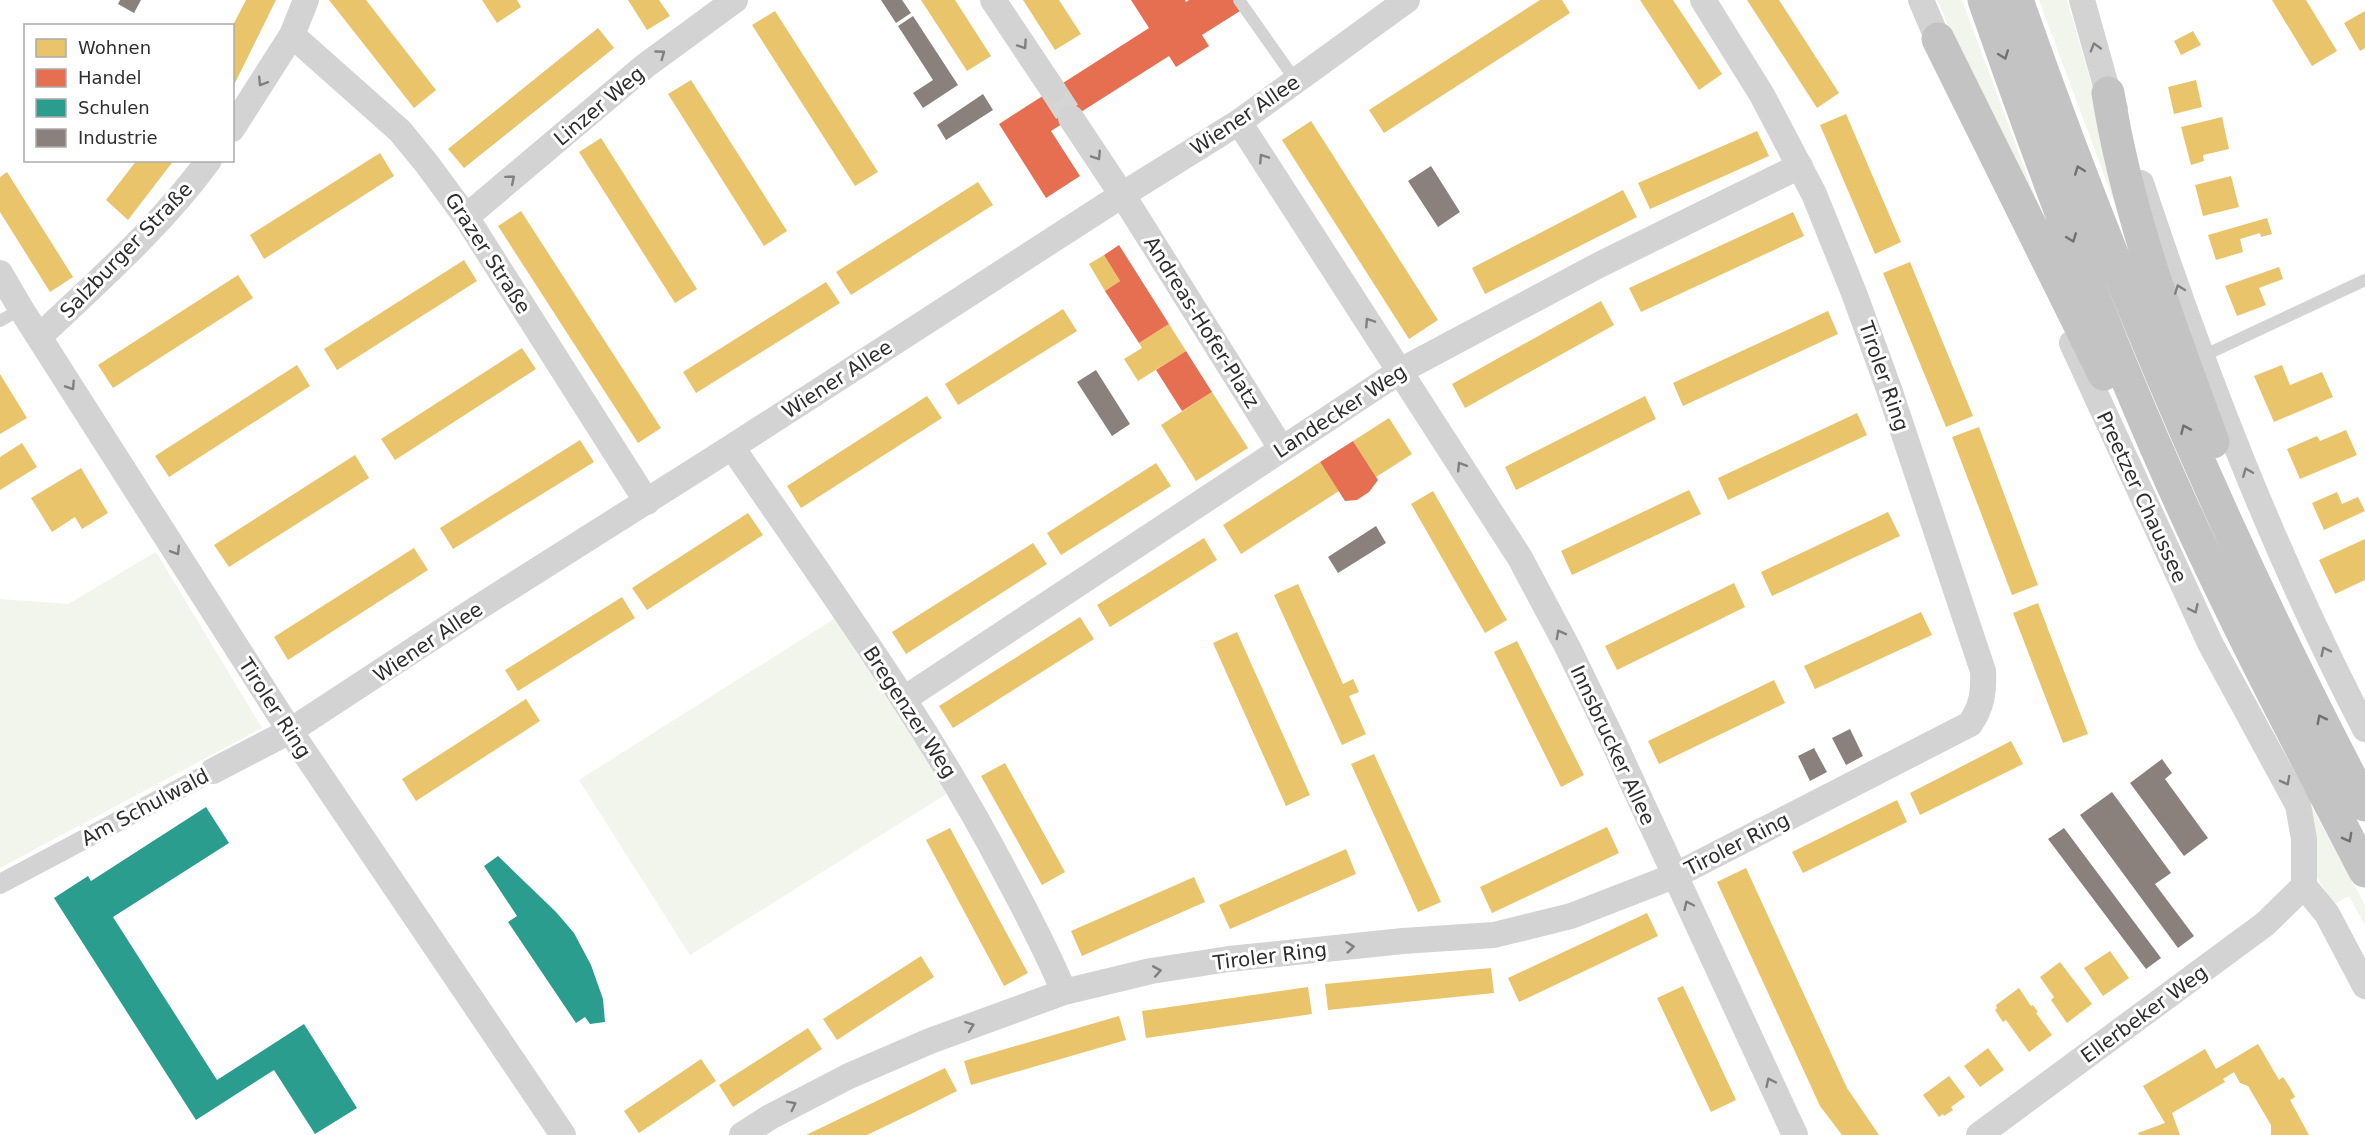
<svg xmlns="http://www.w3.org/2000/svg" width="2365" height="1135" font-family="'DejaVu Sans',sans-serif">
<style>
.green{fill:#f1f5eb}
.homes{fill:#e9c46a}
.shops{fill:#e76f51}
.schools{fill:#2a9d8f}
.industry{fill:#8a817c}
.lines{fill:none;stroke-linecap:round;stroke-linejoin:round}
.minor-tunnel{stroke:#d5d5d5;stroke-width:26;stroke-dasharray:26 13;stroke-linecap:butt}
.service{stroke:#d3d3d3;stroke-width:12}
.pedestrian{stroke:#d3d3d3;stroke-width:20}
.minor{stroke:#d3d3d3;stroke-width:26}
.trunk{stroke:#c3c3c3;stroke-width:33}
.oneway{stroke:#808080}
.oneway2{stroke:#717171}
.labels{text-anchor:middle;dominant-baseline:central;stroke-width:6;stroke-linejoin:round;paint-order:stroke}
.street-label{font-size:20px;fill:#2e2e2e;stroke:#fff}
</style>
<rect width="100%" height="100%" fill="#fff"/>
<path class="green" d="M 1937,0 L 1962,0 L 2052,242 L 1963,60 Z
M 2039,0 L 2067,0 L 2135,233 L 2123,226 Z
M 156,552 L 262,728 L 0,868 L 0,599 L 68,604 Z
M 837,617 L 948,793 L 690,955 L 579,780 Z
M 2305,794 L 2365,905 L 2365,925 L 2349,896 L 2333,905 L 2316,875 Z"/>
<path class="homes" d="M 246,0 L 276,0 L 235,83 L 232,82 L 232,27 Z
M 329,0 L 366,0 L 436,90 L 414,108 Z
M 482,0 L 517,0 L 521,7 L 497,23 Z
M 628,0 L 659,0 L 670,16 L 647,30 Z
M 921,0 L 955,0 L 991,56 L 967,71 Z
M 1023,0 L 1059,0 L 1081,34 L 1055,50 Z
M 1540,0 L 1562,0 L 1570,13 L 1384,133 L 1369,110 Z
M 1640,0 L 1673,0 L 1722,74 L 1699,90 Z
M 1747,0 L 1779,0 L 1839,93 L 1817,108 Z
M 2272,0 L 2306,0 L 2337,51 L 2312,66 Z
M 775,11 L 878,172 L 855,186 L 752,25 Z
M 2365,11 L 2365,48 L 2360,51 L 2344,23 Z
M 598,28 L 614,48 L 464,168 L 448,149 Z
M 2193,31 L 2201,45 L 2181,55 L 2174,41 Z
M 691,80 L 787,231 L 764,246 L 668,94 Z
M 2196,80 L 2202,107 L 2174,114 L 2168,87 Z
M 1846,114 L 1901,242 L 1875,254 L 1820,125 Z
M 2222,117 L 2229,149 L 2203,155 L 2204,161 L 2191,165 L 2181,127 Z
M 1311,121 L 1438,320 L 1409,339 L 1282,140 Z
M 1757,131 L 1769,156 L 1650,209 L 1638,183 Z
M 601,138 L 697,289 L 675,303 L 579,152 Z
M 380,153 L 394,176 L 264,259 L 250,235 Z
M 137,160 L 174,160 L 128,220 L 106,200 Z
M 7,172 L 73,277 L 50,292 L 0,212 L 0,177 Z
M 2231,176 L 2239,207 L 2203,216 L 2195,185 Z
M 978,182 L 993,205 L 851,295 L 836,272 Z
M 1623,190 L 1637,217 L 1485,294 L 1472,268 Z
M 521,211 L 661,428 L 638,443 L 498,226 Z
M 1793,212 L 1804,236 L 1641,312 L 1629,288 Z
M 2267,218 L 2272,234 L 2261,237 L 2260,233 L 2240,239 L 2243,252 L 2216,260 L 2208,235 Z
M 1104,255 L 1120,281 L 1105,291 L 1089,264 Z
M 464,260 L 477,281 L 337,370 L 324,349 Z
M 1910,262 L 1973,416 L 1946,427 L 1883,273 Z
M 2279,267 L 2283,279 L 2259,288 L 2266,305 L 2237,316 L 2225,286 Z
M 238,275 L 253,298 L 113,388 L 98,365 Z
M 826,282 L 840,303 L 696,393 L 683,372 Z
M 1601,301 L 1614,325 L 1465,408 L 1452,384 Z
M 1063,309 L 1077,331 L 958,405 L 945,384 Z
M 1828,311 L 1838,334 L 1683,406 L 1673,383 Z
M 1169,324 L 1186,351 L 1138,381 L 1124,359 L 1142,348 L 1139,343 Z
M 522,348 L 536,369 L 395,460 L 381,439 Z
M 297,365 L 310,386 L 169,477 L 155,456 Z
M 2282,365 L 2290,385 L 2322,372 L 2333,397 L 2274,422 L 2254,376 Z
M 0,374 L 27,418 L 0,434 Z
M 1212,392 L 1248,448 L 1196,481 L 1161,425 Z
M 927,396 L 942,418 L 801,508 L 787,486 Z
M 1645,396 L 1656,419 L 1516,490 L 1505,467 Z
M 1857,413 L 1867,435 L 1728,500 L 1718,478 Z
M 1389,418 L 1412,454 L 1376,477 L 1353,441 Z
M 1979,427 L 2038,585 L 2012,595 L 1952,437 Z
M 2346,430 L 2357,455 L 2300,479 L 2287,449 L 2317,436 L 2320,441 Z
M 580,440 L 594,462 L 453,549 L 440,528 Z
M 22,443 L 37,467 L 0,490 L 0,457 Z
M 355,455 L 369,478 L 229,567 L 214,545 Z
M 1320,462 L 1339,491 L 1241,554 L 1223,525 Z
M 1156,463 L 1171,486 L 1061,555 L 1047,533 Z
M 81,468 L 108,513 L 82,529 L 75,517 L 52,532 L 31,498 Z
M 1689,490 L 1701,514 L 1572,575 L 1561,551 Z
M 1433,491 L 1507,620 L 1485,633 L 1411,504 Z
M 2337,492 L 2342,504 L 2358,497 L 2365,511 L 2324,530 L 2312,503 Z
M 1888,512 L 1900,536 L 1772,596 L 1761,572 Z
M 748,513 L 763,535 L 647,610 L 632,588 Z
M 1204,538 L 1217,560 L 1110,627 L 1097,605 Z
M 2365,539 L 2365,580 L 2335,594 L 2319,560 Z
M 1033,543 L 1047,564 L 906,654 L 892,632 Z
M 414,548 L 428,570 L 288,660 L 274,637 Z
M 1734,583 L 1745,607 L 1617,670 L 1605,646 Z
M 1298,584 L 1343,684 L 1353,679 L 1359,692 L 1349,696 L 1366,734 L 1342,745 L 1274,595 Z
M 622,597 L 635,618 L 518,691 L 505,670 Z
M 2038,603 L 2088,734 L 2063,743 L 2013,613 Z
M 1921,612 L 1932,635 L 1815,689 L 1804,666 Z
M 1080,617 L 1094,639 L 953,728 L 939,706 Z
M 1237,632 L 1310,795 L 1286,806 L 1213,643 Z
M 1517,641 L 1584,775 L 1561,787 L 1494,652 Z
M 1774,680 L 1785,703 L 1659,764 L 1648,741 Z
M 526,699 L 540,721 L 416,801 L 402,779 Z
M 2011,741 L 2023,764 L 1920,815 L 1910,793 Z
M 1374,754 L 1441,902 L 1418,912 L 1351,764 Z
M 1005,763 L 1065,872 L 1042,885 L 981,776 Z
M 1897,800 L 1907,822 L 1803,873 L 1792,852 Z
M 1607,827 L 1619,853 L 1492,913 L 1480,887 Z
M 950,828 L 1028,973 L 1004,986 L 926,840 Z
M 1346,849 L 1356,874 L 1230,929 L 1219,905 Z
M 1746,868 L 1847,1088 L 1879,1135 L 1842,1135 L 1820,1106 L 1717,882 Z
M 1194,877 L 1205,902 L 1082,956 L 1071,931 Z
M 1647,913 L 1658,936 L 1519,1002 L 1508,978 Z
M 2110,951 L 2129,978 L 2103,996 L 2084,968 Z
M 921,956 L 934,977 L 837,1040 L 823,1019 Z
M 2060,962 L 2092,1004 L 2067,1023 L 2051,1000 L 2054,997 L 2040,977 Z
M 1491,968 L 1494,993 L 1328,1010 L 1325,984 Z
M 1683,986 L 1736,1100 L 1711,1112 L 1657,998 Z
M 1308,987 L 1312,1014 L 1146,1038 L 1142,1011 Z
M 2019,988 L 2031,1006 L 2033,1005 L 2038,1012 L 2036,1013 L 2052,1035 L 2029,1052 L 2006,1020 L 2003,1022 L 1995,1010 L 1997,1008 L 1996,1005 Z
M 1119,1016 L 1126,1040 L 971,1085 L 964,1061 Z
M 808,1028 L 822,1049 L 733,1107 L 719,1085 Z
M 2258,1044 L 2279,1080 L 2283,1077 L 2289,1086 L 2295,1097 L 2290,1100 L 2309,1135 L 2271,1135 L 2271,1125 L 2248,1086 L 2240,1083 L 2234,1072 L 2223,1079 L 2225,1082 L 2172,1113 L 2180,1135 L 2139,1135 L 2138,1133 L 2165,1123 L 2143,1086 L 2205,1049 L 2216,1069 Z
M 1988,1048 L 2004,1070 L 1980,1087 L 1964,1066 Z
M 701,1059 L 716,1081 L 639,1133 L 624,1111 Z
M 945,1068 L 957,1091 L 919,1110 L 867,1135 L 806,1135 Z
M 1949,1076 L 1965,1097 L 1951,1107 L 1953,1110 L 1944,1116 L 1943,1114 L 1939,1117 L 1923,1095 Z"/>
<path class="shops" d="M 1131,0 L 1185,0 L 1186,2 L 1189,0 L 1233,0 L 1240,11 L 1202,35 L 1209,46 L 1176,67 L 1169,56 L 1051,131 L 1080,176 L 1046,198 L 999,124 L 1149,28 Z
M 1119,245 L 1169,324 L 1139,343 L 1105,291 L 1120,281 L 1104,255 Z
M 1186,351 L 1212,392 L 1182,411 L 1156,370 Z
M 1353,441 L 1378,480 L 1369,492 L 1357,500 L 1345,501 L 1320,462 Z"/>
<path class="schools" d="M 206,807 L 229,843 L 113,917 L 217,1080 L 304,1024 L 357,1108 L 315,1134 L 274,1070 L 196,1120 L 54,898 L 88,876 L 91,881 Z
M 498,856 L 556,912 L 574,933 L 591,965 L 603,999 L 605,1022 L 590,1024 L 585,1017 L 576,1023 L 508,922 L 517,916 L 484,866 Z"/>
<path class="industry" d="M 120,0 L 141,0 L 134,13 L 118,4 Z
M 881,0 L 902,0 L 911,13 L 896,23 Z
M 913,16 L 958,85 L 923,108 L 913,93 L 933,80 L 898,26 Z
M 983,94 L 993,110 L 946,140 L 937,125 Z
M 1431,166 L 1460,212 L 1438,227 L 1408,181 Z
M 1096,370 L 1130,424 L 1112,436 L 1077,382 Z
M 1376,526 L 1386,543 L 1338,573 L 1328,557 Z
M 1850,729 L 1863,756 L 1846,765 L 1832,738 Z
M 1814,748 L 1827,772 L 1810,781 L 1798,756 Z
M 2162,759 L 2172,773 L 2165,779 L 2208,838 L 2184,856 L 2130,783 Z
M 2112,792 L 2171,873 L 2155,884 L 2194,936 L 2178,948 L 2080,815 Z
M 2064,828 L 2161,958 L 2146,969 L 2048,839 Z"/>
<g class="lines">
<path class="minor-tunnel" d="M 1053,90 L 1071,118"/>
<path class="service" d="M 1239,0 L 1296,81
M 0,321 L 21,309
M 2203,356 L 2365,280"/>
<path class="pedestrian" d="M 0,884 L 213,771"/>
<path class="minor" d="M 993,0 L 1053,90
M 1921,0 L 1944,54
M 2082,0 L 2108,93 L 2115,109
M 292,35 L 400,131 L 427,164 L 466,217 L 647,502
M 1071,118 L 1132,210 L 1281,448
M 1239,122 L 1520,558 L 1569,650 L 1614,743 L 1795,1135
M 232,129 L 292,35 L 306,0
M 2141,183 C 2203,370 2274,554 2365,729
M 466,217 L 645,66 L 735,0
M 0,273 L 21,309 L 290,731 L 563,1135
M 39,337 C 98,281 161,226 209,160
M 2072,343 L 2210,643 L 2298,805 L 2304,839 L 2304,886 L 2327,914 L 2365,986
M 732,447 C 827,586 926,721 1004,870 C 1025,910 1047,950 1064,992
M 904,699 L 1400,371 L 1599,265 L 1800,166
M 213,771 L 290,731 L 476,609 L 732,447 L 1122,195 L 1239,122 L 1407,0
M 742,1135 L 770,1117 L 849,1076 L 930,1041 L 1064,992 L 1151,971 L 1229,959 L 1403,941 L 1494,935 L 1571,916 L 1674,876 L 1970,724 C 1982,707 1984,691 1983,671 L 1890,392 L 1854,293 L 1814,194 L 1762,95 L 1703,0
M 1979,1135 L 2265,924 L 2304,886"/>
<path class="trunk" d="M 1984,0 C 2043,168 2105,336 2179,499 C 2236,625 2301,748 2365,871
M 2017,0 C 2114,276 2228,546 2365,805
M 1938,39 L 2104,374
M 2108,93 C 2127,213 2171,329 2213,442"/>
</g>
<defs><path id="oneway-chevron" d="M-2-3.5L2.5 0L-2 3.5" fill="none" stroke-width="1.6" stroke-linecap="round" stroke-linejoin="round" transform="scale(1.5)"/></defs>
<g class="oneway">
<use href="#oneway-chevron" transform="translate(1023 45) rotate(56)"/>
<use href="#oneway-chevron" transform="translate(2095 47) rotate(-106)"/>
<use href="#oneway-chevron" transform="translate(661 54) rotate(-36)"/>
<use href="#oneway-chevron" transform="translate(262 82) rotate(122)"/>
<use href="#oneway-chevron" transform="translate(1097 156) rotate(57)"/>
<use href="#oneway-chevron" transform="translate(1263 158) rotate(-123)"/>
<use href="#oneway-chevron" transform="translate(511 179) rotate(-40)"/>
<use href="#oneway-chevron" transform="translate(2179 289) rotate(-110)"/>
<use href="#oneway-chevron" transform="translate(1369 322) rotate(-123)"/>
<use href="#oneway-chevron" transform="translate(71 386) rotate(57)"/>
<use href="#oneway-chevron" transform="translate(1461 466) rotate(-122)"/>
<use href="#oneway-chevron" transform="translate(2247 472) rotate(-112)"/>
<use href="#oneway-chevron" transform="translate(176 551) rotate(58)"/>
<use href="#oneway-chevron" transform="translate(2194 609) rotate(65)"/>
<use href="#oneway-chevron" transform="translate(1560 634) rotate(-118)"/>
<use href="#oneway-chevron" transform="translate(2325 651) rotate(-116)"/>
<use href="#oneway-chevron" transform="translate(2286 781) rotate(62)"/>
<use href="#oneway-chevron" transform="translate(1688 905) rotate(-115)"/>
<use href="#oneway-chevron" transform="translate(1350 947) rotate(-6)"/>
<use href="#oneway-chevron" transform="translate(1157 971) rotate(-10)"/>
<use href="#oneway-chevron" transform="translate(970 1026) rotate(-20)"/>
<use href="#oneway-chevron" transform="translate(1770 1082) rotate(-115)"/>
<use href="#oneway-chevron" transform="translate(792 1105) rotate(-27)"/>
</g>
<g class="oneway2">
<use href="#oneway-chevron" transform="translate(2004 55) rotate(70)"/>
<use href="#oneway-chevron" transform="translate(2079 170) rotate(-111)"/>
<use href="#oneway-chevron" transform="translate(2072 238) rotate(69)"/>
<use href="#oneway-chevron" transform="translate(2185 429) rotate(-114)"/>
<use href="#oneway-chevron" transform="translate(2321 719) rotate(-117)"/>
<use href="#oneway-chevron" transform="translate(2348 838) rotate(62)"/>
</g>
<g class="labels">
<g class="street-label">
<text transform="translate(599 106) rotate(-40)">Linzer Weg</text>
<text transform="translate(1245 115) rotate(-34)">Wiener Allee</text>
<text transform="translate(126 250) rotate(-46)">Salzburger Straße</text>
<text transform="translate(488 253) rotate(57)">Grazer Straße</text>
<text transform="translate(1202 322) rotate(58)">Andreas-Hofer-Platz</text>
<text transform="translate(1884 376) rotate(71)">Tiroler Ring</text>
<text transform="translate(837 379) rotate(-33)">Wiener Allee</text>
<text transform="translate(1340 411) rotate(-33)">Landecker Weg</text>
<text transform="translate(2142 497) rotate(65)">Preetzer Chaussee</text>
<text transform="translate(428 642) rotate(-34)">Wiener Allee</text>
<text transform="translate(275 708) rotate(57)">Tiroler Ring</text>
<text transform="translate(910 712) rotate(57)">Bregenzer Weg</text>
<text transform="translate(1613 745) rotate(65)">Innsbrucker Allee</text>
<text transform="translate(145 807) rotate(-28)">Am Schulwald</text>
<text transform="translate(1737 844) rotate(-27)">Tiroler Ring</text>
<text transform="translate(1270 956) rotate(-7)">Tiroler Ring</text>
<text transform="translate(2144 1014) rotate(-36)">Ellerbeker Weg</text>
</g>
</g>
<rect x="24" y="24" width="210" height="138" fill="#ffffff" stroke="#ababab" stroke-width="1.5"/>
<rect x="36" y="39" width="30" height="18" fill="#e9c46a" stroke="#ababab" stroke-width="1.5"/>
<text x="78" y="54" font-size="18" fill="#2e2e2e">Wohnen</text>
<rect x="36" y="69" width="30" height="18" fill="#e76f51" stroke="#ababab" stroke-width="1.5"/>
<text x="78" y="84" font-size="18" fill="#2e2e2e">Handel</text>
<rect x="36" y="99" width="30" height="18" fill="#2a9d8f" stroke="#ababab" stroke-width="1.5"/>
<text x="78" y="114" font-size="18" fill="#2e2e2e">Schulen</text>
<rect x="36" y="129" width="30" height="18" fill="#8a817c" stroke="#ababab" stroke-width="1.5"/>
<text x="78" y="144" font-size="18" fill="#2e2e2e">Industrie</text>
</svg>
